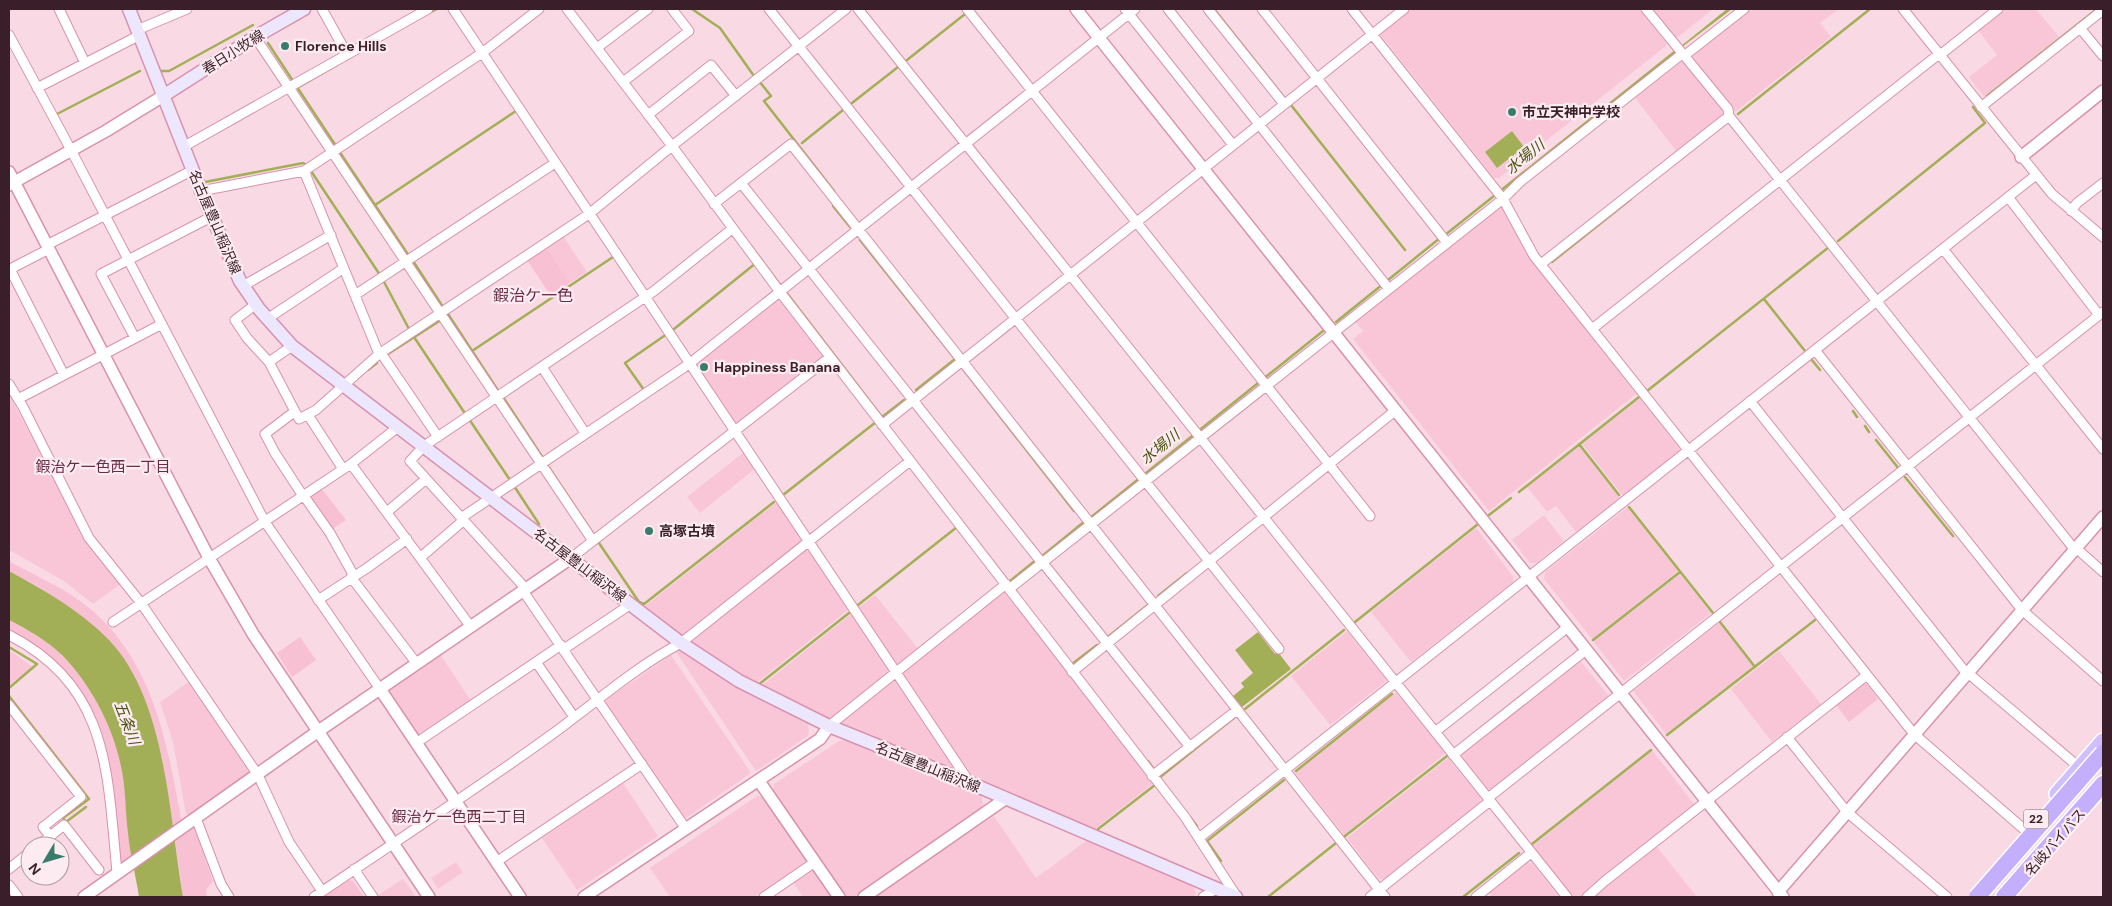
<svg xmlns="http://www.w3.org/2000/svg" width="2112" height="906" font-family="'DM Sans','Noto Sans JP',sans-serif">
<style>
.built{fill:#f9c6d8}
.green{fill:#f8c0d3}
.water{fill:#a3af56}
.lines{fill:none;stroke-linecap:round;stroke-linejoin:round}
.stream{stroke:#a3af56;stroke-width:2.5}
.minor-casing{stroke:#d991ac;stroke-width:11}
.tertiary-casing{stroke:#d991ac;stroke-width:14}
.secondary-casing{stroke:#d991ac;stroke-width:15}
.trunk-casing{stroke:#fff;stroke-width:18}
.motorway-casing{stroke:#fff;stroke-width:19}
.minor{stroke:#fff;stroke-width:9}
.tertiary{stroke:#fff;stroke-width:11}
.secondary{stroke:#ede7fe;stroke-width:12}
.trunk{stroke:#cfbffc;stroke-width:15}
.motorway{stroke:#c3affb;stroke-width:16}
.motorway-bridge-casing{stroke:#fff;stroke-width:19;stroke-linecap:butt}
.motorway-bridge{stroke:#c3affb;stroke-width:16}
.poi-dot{fill:#3a7c6c;stroke:#fcecf1;stroke-width:2}
.labels{text-anchor:middle;dominant-baseline:central;stroke-width:4.5;stroke-linejoin:round;paint-order:stroke}
.shield{fill:#fcecf1;stroke:#745c65;stroke-width:1}
.shield-label{font-size:12px;font-weight:bold;fill:#3a1e29}
.poi-label{font-size:14px;font-weight:bold;fill:#3a1e29;stroke:#fcecf1;text-anchor:start}
.street-label{font-size:14px;fill:#3a1e29;stroke:#fcecf1}
.water-label{font-size:15px;font-style:italic;fill:#4d5412;stroke:#fcecf1}
.neighbourhood-label{font-size:15px;fill:#692c46;stroke:#fcecf1}
.quarter-label{font-size:16px;fill:#692c46;stroke:#fcecf1}
</style>
<rect width="100%" height="100%" fill="#f9dae4"/>
<path class="built" d="M 1412,9 L 1639,9 L 1666,43 L 1666,46 L 1499,178 L 1494,178 L 1381,35 L 1382,33 Z
M 1652,9 L 1713,9 L 1678,37 L 1674,37 Z
M 1748,9 L 1839,9 L 1820,23 L 1831,37 L 1735,112 L 1692,56 L 1693,52 Z
M 2005,9 L 2036,9 L 2059,37 L 1984,97 L 1969,77 L 1997,55 L 1978,30 Z
M 1681,62 L 1684,62 L 1723,112 L 1723,117 L 1677,152 L 1635,98 Z
M 1502,206 L 1530,258 L 1636,394 L 1489,511 L 1353,339 L 1363,331 L 1354,320 L 1498,207 Z
M 563,236 L 587,272 L 570,283 L 546,247 Z
M 780,296 L 826,356 L 738,425 L 734,425 L 695,366 L 696,363 Z
M 9,394 L 86,541 L 121,584 L 93,604 L 64,581 L 9,550 Z
M 1640,398 L 1680,449 L 1679,452 L 1623,496 L 1582,444 Z
M 1579,446 L 1620,498 L 1576,532 L 1556,506 L 1547,512 L 1527,487 Z
M 744,452 L 756,468 L 700,513 L 687,497 Z
M 778,501 L 804,541 L 684,637 L 644,607 Z
M 1628,507 L 1678,571 L 1592,639 L 1544,579 L 1545,572 Z
M 1544,515 L 1564,541 L 1536,563 L 1530,563 L 1512,540 Z
M 1476,528 L 1513,576 L 1513,582 L 1411,662 L 1371,612 Z
M 804,550 L 809,551 L 848,610 L 755,684 L 689,641 Z
M 1680,574 L 1711,613 L 1624,681 L 1593,641 Z
M 1005,589 L 1154,783 L 1093,830 L 971,778 L 954,754 L 956,752 L 902,671 Z
M 875,595 L 919,650 L 898,667 L 895,665 L 858,608 Z
M 851,614 L 889,671 L 889,674 L 831,720 L 760,687 Z
M 1719,623 L 1753,666 L 1666,734 L 1633,691 Z
M 1347,631 L 1385,678 L 1385,682 L 1330,725 L 1291,676 Z
M 9,650 L 33,667 L 9,685 Z
M 677,651 L 684,651 L 715,674 L 742,690 L 808,721 L 809,735 L 756,771 L 676,652 Z
M 1779,651 L 1821,704 L 1772,742 L 1731,689 Z
M 440,654 L 471,701 L 421,735 L 416,734 L 389,694 L 391,687 Z
M 671,655 L 751,773 L 686,818 L 681,817 L 605,705 L 607,699 Z
M 1579,659 L 1609,696 L 1491,789 L 1487,789 L 1460,755 Z
M 894,679 L 954,769 L 953,771 L 839,723 Z
M 190,681 L 249,769 L 248,774 L 233,786 L 190,815 L 186,814 L 173,742 L 160,702 Z
M 1396,692 L 1446,753 L 1344,835 L 1295,773 Z
M 852,740 L 981,794 L 984,809 L 853,897 L 846,897 L 773,791 L 774,784 L 839,741 Z
M 1652,750 L 1694,804 L 1593,884 L 1581,897 L 1572,897 L 1531,847 Z
M 1448,758 L 1480,797 L 1480,803 L 1384,879 L 1379,879 L 1347,838 Z
M 623,783 L 658,836 L 577,890 L 542,838 Z
M 757,796 L 764,797 L 807,859 L 806,862 L 755,897 L 670,897 L 650,868 Z
M 994,816 L 1036,878 L 1089,839 L 1192,884 L 1196,895 L 1192,897 L 873,897 Z
M 1657,847 L 1697,897 L 1595,897 L 1614,881 Z
M 456,862 L 463,872 L 438,889 L 431,878 Z
M 1527,863 L 1532,863 L 1559,897 L 1492,897 L 1489,893 Z
M 810,870 L 814,871 L 832,897 L 803,897 L 793,882 Z
M 403,879 L 416,897 L 380,897 L 378,895 Z"/>
<path class="green" d="M 546,247 L 570,283 L 551,296 L 527,260 Z
M 321,488 L 346,520 L 331,530 L 308,497 Z
M 9,561 C 30,573 53,583 73,596 C 150,647 166,735 181,819 L 173,827 L 162,757 L 91,624 L 39,587 L 9,571 Z
M 9,620 C 27,629 49,641 63,656 C 89,684 113,725 121,763 C 127,794 126,825 132,855 L 120,863 L 114,803 L 104,749 L 63,670 L 9,632 Z
M 300,637 L 316,660 L 292,677 L 277,653 Z
M 1863,684 L 1867,684 L 1878,699 L 1849,722 L 1836,705 Z
M 194,827 L 213,881 L 206,890 L 207,897 L 183,897 L 175,840 Z
M 348,880 L 353,881 L 364,897 L 323,897 Z"/>
<path class="water" d="M 1727,9 L 1732,9 L 1682,47 L 1681,46 Z
M 1512,131 L 1524,147 L 1497,168 L 1485,152 Z
M 9,571 C 44,590 81,611 109,640 C 167,701 169,818 183,897 L 139,897 C 136,876 130,855 128,833 C 125,810 126,785 120,762 C 112,724 89,683 63,656 C 48,641 27,629 9,620 Z
M 1258,632 L 1275,654 L 1278,652 L 1291,669 L 1242,707 L 1233,696 L 1244,687 L 1241,683 L 1253,673 L 1235,650 Z"/>
<g class="lines">
<path class="stream" d="M 692,9 L 720,28 L 754,76
M 1214,9 L 1283,96
M 429,13 L 437,9
M 268,43 L 293,81
M 907,60 L 965,14
M 161,71 L 169,71 L 253,25
M 759,81 L 771,96 L 764,101 L 834,191
M 297,87 L 336,146
M 297,88 L 337,65
M 1987,96 L 2097,9
M 852,103 L 898,67
M 1291,105 L 1405,250
M 57,114 L 140,71
M 1738,114 L 1870,9
M 802,143 L 843,110
M 339,151 L 409,256
M 311,171 L 380,275
M 205,182 L 303,163 L 307,165
M 375,205 L 516,111
M 833,206 L 850,227
M 1445,235 L 1677,50
M 860,240 L 956,360
M 1838,241 L 1985,123 L 1973,107
M 751,246 L 781,286
M 413,261 L 443,307
M 1552,262 L 1631,199
M 383,280 L 409,329
M 786,292 L 882,417 L 904,400
M 1764,299 L 1805,351
M 448,314 L 499,392
M 1336,322 L 1440,238
M 674,329 L 756,263
M 414,337 L 466,415
M 472,351 L 613,257
M 388,354 L 441,320
M 1811,359 L 1820,370
M 963,369 L 1074,511
M 368,370 L 377,363
M 644,390 L 625,363 L 664,336
M 916,390 L 955,359
M 1647,391 L 1829,247
M 503,397 L 543,458
M 1853,411 L 1857,417
M 469,419 L 510,480
M 1865,426 L 1869,432
M 1876,440 L 1899,469
M 1579,444 L 1619,495
M 546,463 L 594,535
M 1905,477 L 1953,536
M 514,486 L 539,524
M 1519,492 L 1639,397
M 783,495 L 876,422
M 1629,507 L 1713,613
M 1489,515 L 1511,498
M 1090,518 L 1323,331
M 599,543 L 639,602 L 644,604 L 774,502
M 1041,557 L 1085,521
M 1010,581 L 1036,560
M 1158,596 L 1187,573
M 858,605 L 957,527
M 1355,622 L 1478,524
M 1720,622 L 1755,667
M 1109,636 L 1149,604
M 1593,640 L 1680,572
M 9,647 L 37,664 L 9,688
M 1072,664 L 1097,645
M 758,685 L 849,613
M 9,696 L 89,799 L 63,818 L 66,822 L 86,807
M 1245,709 L 1344,630
M 1667,735 L 1815,620
M 1148,761 L 1153,768
M 1296,771 L 1392,694
M 1161,779 L 1159,778 L 1235,717
M 1190,817 L 1197,826
M 1098,829 L 1155,785
M 1345,836 L 1447,756
M 1532,844 L 1651,750
M 1221,861 L 1207,841 L 1284,780
M 1268,897 L 1336,843
M 1463,897 L 1519,853"/>
<defs>
<path id="minor" d="M 59,9 L 85,63
M 322,9 L 347,54
M 453,9 L 970,783
M 567,9 L 672,146 L 846,9
M 769,9 L 1279,649
M 858,9 L 1567,897
M 967,9 L 1370,516
M 1125,9 L 1233,145
M 1168,9 L 1389,289
M 1208,9 L 1284,104
M 1262,9 L 1445,240
M 1352,9 L 1503,199 L 1534,256 L 1914,734 L 2026,831
M 1646,9 L 1728,109 L 1729,116 L 2075,550
M 1903,9 L 2052,194 L 2103,237
M 2080,28 L 2103,56
M 137,30 L 187,9
M 9,35 L 71,150 L 265,522 L 380,689
M 255,37 L 593,541
M 597,48 L 648,9
M 1940,55 L 1998,9
M 1684,56 L 1744,9
M 623,82 L 689,31 L 672,9
M 37,88 L 140,35
M 1981,107 L 2103,10
M 648,115 L 711,65 L 736,96
M 183,147 L 428,9
M 304,171 L 379,354
M 741,183 L 1042,563
M 201,191 L 304,171 L 482,53 L 539,9
M 2008,197 L 2099,315
M 714,204 L 791,144 L 1385,897
M 2071,211 L 2077,203 L 2103,183
M 47,245 L 193,170
M 1943,249 L 2103,449
M 1541,264 L 1729,116
M 11,271 L 14,267 L 49,249
M 9,272 L 11,271 L 64,375
M 243,286 L 331,235
M 355,295 L 555,163
M 256,304 L 235,320 L 247,338 L 269,362
M 267,319 L 344,268
M 1592,329 L 1939,54
M 135,338 L 101,274 L 211,217
M 292,346 L 269,362 L 299,419 L 316,410 L 379,354 L 589,214 L 672,146 L 780,292 L 1185,817 L 1237,897
M 1815,350 L 2022,610 L 2103,681
M 381,353 L 438,437
M 542,367 L 585,433
M 9,384 L 23,407 L 89,538 L 141,603 L 258,775 L 289,842 L 322,891
M 18,399 L 162,324
M 1750,401 L 1967,674
M 294,412 L 265,434 L 275,453 L 303,496
M 308,415 L 343,469
M 882,425 L 1404,9
M 351,464 L 471,627
M 304,496 L 330,533 L 354,576
M 387,512 L 426,479
M 461,518 L 689,364 L 1135,9
M 2076,548 L 2103,572
M 421,557 L 464,520
M 571,558 L 830,357
M 1043,563 L 1190,747
M 351,577 L 417,664
M 526,589 L 410,461 L 424,446 L 654,291 L 732,229
M 1009,589 L 1503,199 L 1520,182 L 1682,54
M 523,591 L 686,829
M 318,600 L 367,568 L 407,539
M 113,622 L 351,464 L 398,427
M 9,635 C 110,687 107,773 117,872
M 564,649 L 631,604
M 536,662 L 574,717
M 1072,672 L 1396,410
M 1968,673 L 2080,768
M 9,705 L 81,797 L 43,827 L 50,836
M 829,726 L 1006,584
M 1435,732 L 1568,627
M 1787,737 L 1847,812 L 1947,897
M 416,743 L 561,645
M 1453,755 L 1586,650
M 1152,776 L 1237,710
M 1488,798 L 2103,312
M 196,818 L 221,884 L 229,897
M 1199,838 L 2036,175
M 38,846 L 64,825 L 99,870
M 496,862 L 642,764
M 9,869 L 30,852
M 354,869 L 373,897
M 9,885 L 18,897
M 314,897 C 393,843 474,791 551,735 C 594,704 635,667 681,643 L 910,461
M 764,897 L 815,862
M 1203,897 L 1216,889
M 1370,897 L 1490,801
M 1476,897 L 1531,853
M 1587,897 L 1605,881 L 1867,675"/>
<path id="tertiary" d="M 1076,9 L 1783,897
M 2021,157 L 2103,91
M 9,172 L 209,558 L 253,634 L 429,897
M 9,185 L 106,131 L 163,96
M 380,689 L 520,897
M 759,781 L 839,897
M 1778,892 L 2103,517
M 84,897 L 317,732 L 571,558
M 584,897 L 820,739 L 829,726
M 864,897 L 1005,799"/>
<path id="secondary" d="M 129,9 L 201,191 L 240,281 L 259,309 L 292,346 L 681,643 L 739,681 L 829,726 L 970,783 L 1236,897
M 163,96 L 255,37 L 304,9"/>
<path id="trunk" d="M 2057,794 L 2103,741"/>
<path id="motorway" d="M 2004,897 L 2103,784"/>
</defs>
<use href="#minor" class="minor-casing"/>
<use href="#tertiary" class="tertiary-casing"/>
<use href="#secondary" class="secondary-casing"/>
<use href="#trunk" class="trunk-casing"/>
<use href="#motorway" class="motorway-casing"/>
<use href="#minor" class="minor"/>
<use href="#tertiary" class="tertiary"/>
<use href="#secondary" class="secondary"/>
<use href="#trunk" class="trunk"/>
<use href="#motorway" class="motorway"/>
<defs>
<path id="motorway-bridge" d="M 1977,897 L 2103,753"/>
</defs>
<use href="#motorway-bridge" class="motorway-bridge-casing"/>
<use href="#motorway-bridge" class="motorway-bridge"/>
</g>
<g class="poi-dot">
<circle cx="285" cy="46" r="5"/>
<circle cx="1512" cy="112" r="5"/>
<circle cx="704" cy="367" r="5"/>
<circle cx="649" cy="531" r="5"/>
</g>
<g class="labels">
<rect class="shield" x="2023.5" y="809.5" width="25" height="19" rx="4"/>
<g class="shield-label">
<text x="2036" y="819">22</text>
</g>
<g class="poi-label">
<text x="295" y="46">Florence Hills</text>
<text x="1522" y="112">市立天神中学校</text>
<text x="714" y="367">Happiness Banana</text>
<text x="659" y="531">高塚古墳</text>
</g>
<g class="street-label">
<text transform="translate(233 52) rotate(-32)">春日小牧線</text>
<text transform="translate(215 222) rotate(67)">名古屋豊山稲沢線</text>
<text transform="translate(580 565) rotate(37)">名古屋豊山稲沢線</text>
<text transform="translate(928 767) rotate(22)">名古屋豊山稲沢線</text>
<text transform="translate(2055 842) rotate(-49)">名岐バイパス</text>
</g>
<g class="water-label">
<text transform="translate(1525 157) rotate(-39)">水場川</text>
<text transform="translate(1160 447) rotate(-39)">水場川</text>
<text transform="translate(127 723) rotate(69)">五条川</text>
</g>
<g class="neighbourhood-label">
<text x="103" y="467">鍜治ケ一色西一丁目</text>
<text x="459" y="817">鍜治ケ一色西二丁目</text>
</g>
<g class="quarter-label">
<text x="533" y="295">鍜治ケ一色</text>
</g>
</g>
<rect width="2112" height="906" fill="none" stroke="#3a1e29" stroke-width="20"/>
<g transform="translate(45 861) rotate(232)"><circle r="24" fill="#fcecf1" stroke="#ae9aa1"/>
<path d="M0-4L9 19L0 12L-9 19Z" fill="#3a7c6c"/>
<text y="-8" font-size="14" font-weight="bold" text-anchor="middle" fill="#3a1e29">N</text>
</g>
</svg>
